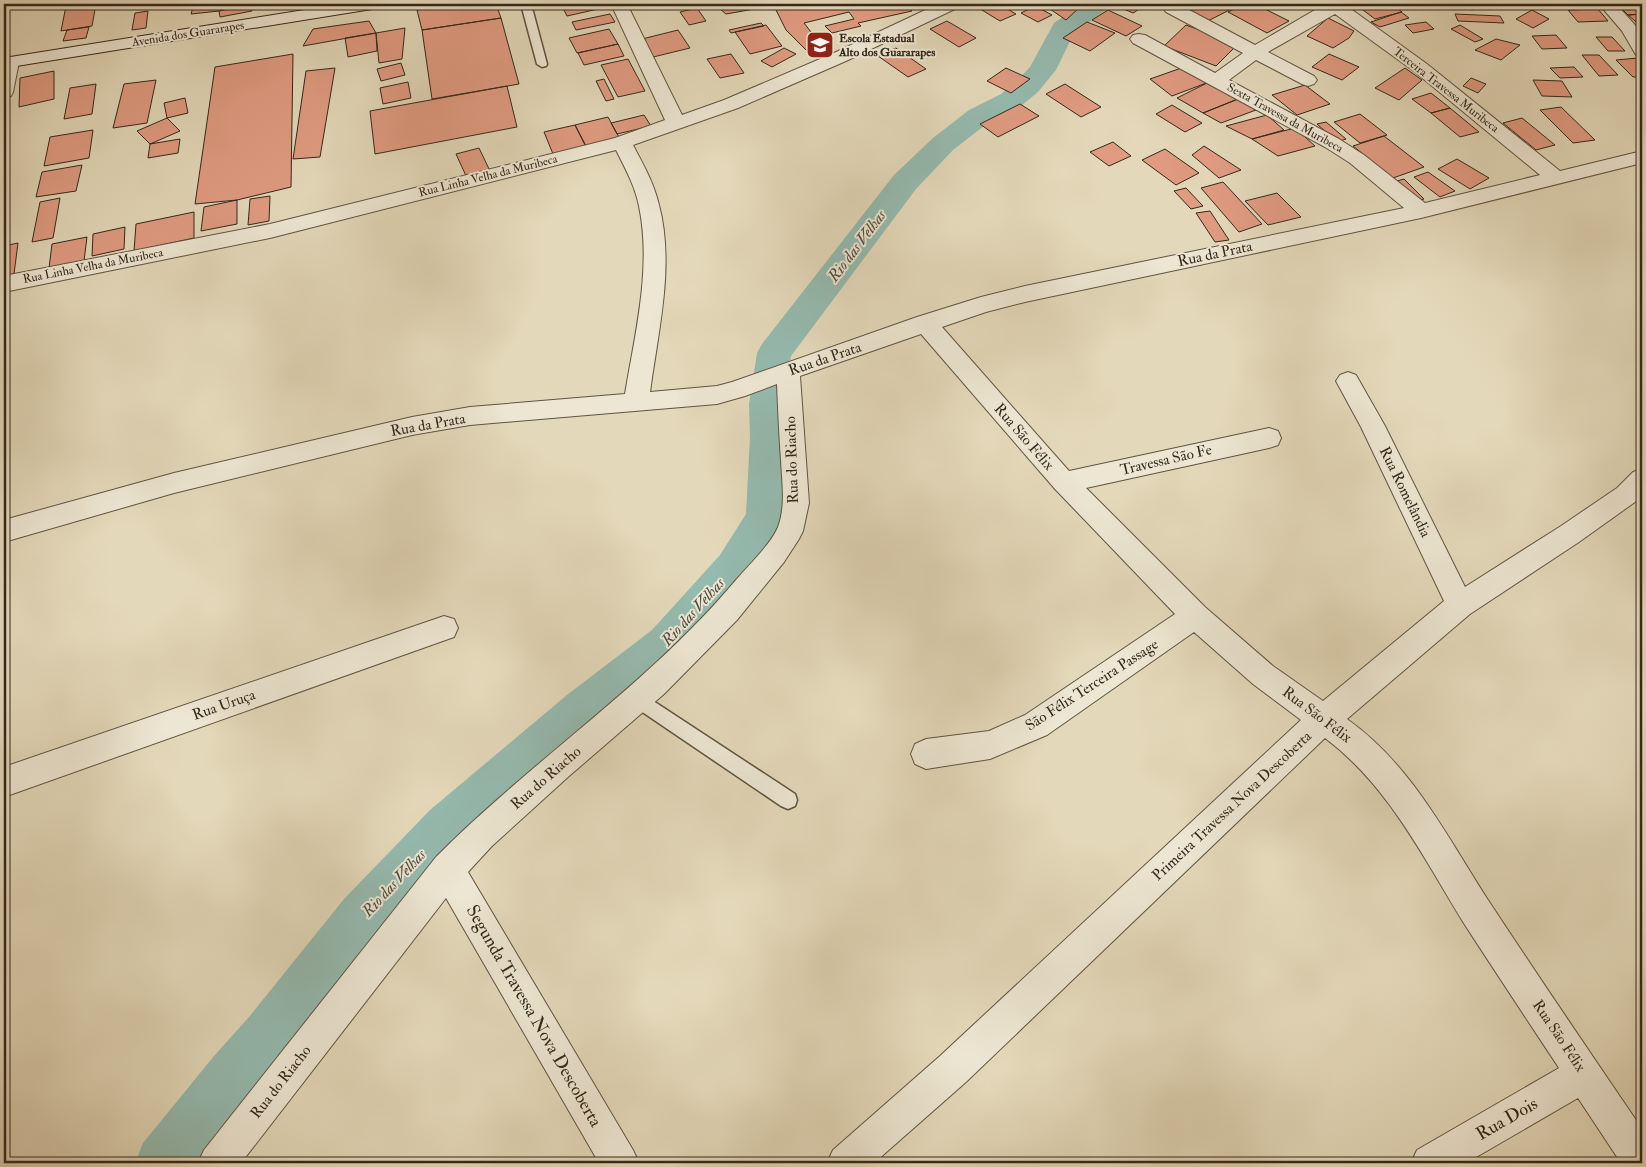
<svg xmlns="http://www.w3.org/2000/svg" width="1646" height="1167" font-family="'IM FELL Double Pica',serif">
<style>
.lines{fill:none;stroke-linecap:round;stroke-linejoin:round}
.canal{fill:#95baaf;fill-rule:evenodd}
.building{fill:#e09b81;stroke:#34281b}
.lane-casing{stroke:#605442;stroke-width:3}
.street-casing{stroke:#605442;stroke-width:2}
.secondary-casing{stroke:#34281b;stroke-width:2}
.lane{fill:#ede6d2;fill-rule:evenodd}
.street{fill:#ede6d2;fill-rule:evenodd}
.secondary{fill:#ede6d2;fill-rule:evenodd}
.labels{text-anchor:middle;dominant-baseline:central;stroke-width:4;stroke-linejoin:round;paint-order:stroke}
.far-street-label{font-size:12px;fill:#34281b;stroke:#ede6d2}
.far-poi-label{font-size:12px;font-weight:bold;fill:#34281b;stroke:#ede6d2;text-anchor:start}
.street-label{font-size:15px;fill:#34281b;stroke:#ede6d2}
.water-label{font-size:16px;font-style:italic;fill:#4c4c40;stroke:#ede6d2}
.near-street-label{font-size:18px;fill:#34281b;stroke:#ede6d2}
</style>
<rect width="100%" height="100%" fill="#e3d8b9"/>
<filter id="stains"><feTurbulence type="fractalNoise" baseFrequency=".004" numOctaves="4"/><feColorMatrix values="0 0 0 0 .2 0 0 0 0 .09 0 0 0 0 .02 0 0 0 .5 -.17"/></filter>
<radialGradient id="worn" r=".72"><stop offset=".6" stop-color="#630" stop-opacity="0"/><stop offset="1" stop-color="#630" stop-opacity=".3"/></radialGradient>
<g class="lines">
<path class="canal" d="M 1082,4 L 1111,4 L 1107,9 L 1074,33 L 1056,70 L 1038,92 L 1021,106 L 989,122 L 953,150 L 916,189 L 791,356 L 785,404 L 788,437 L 786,515 L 768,550 L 748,579 L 682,658 L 599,725 L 464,844 L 380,935 L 287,1055 L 252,1094 L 199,1163 L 135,1163 L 143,1143 L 214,1056 L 249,1017 L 344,899 L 430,810 L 567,695 L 652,630 L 720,555 L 746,514 L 750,437 L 749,404 L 757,353 L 762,344 L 894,175 L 933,138 L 969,110 L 1001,94 L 1018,80 L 1030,67 L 1054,23 Z"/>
</g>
<path class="building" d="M 84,4 L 96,4 L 92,26 L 61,31 L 66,6 Z
M 194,4 L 221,4 L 219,11 L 191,14 Z
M 451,4 L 496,4 L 501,18 L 422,30 L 417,10 Z
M 561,4 L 605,4 L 607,7 L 567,16 Z
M 731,4 L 758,4 L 760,8 L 726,14 L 720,9 Z
M 773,4 L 906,4 L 912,11 L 858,23 L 861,26 L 832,33 L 825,26 L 854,19 L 849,12 L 804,23 L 821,45 L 806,50 L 786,30 Z
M 972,4 L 999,4 L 1016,14 L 1000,21 Z
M 1060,4 L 1078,4 L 1081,6 L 1066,20 L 1050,9 Z
M 1112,4 L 1147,4 L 1133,13 Z
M 1205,4 L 1241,4 L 1204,23 L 1186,13 Z
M 1244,4 L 1255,4 L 1289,21 L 1267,33 L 1228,12 Z
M 1355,4 L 1391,4 L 1402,12 L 1375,19 Z
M 1459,4 L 1482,4 L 1484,5 L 1472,10 Z
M 251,5 L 252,11 L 220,17 L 219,11 Z
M 1642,5 L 1642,14 L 1628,15 L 1619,6 Z
M 1035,6 L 1052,15 L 1038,22 L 1021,13 Z
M 697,8 L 706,21 L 689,25 L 680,12 Z
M 1598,9 L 1608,21 L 1578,22 L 1568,10 Z
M 1108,10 L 1142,26 L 1126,36 L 1092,20 Z
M 1532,10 L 1549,19 L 1533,28 L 1516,19 Z
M 148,11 L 146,28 L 132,30 L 135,13 Z
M 1401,12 L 1409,18 L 1380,27 L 1371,22 Z
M 610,14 L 615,22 L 576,30 L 572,22 Z
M 1455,14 L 1500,16 L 1504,23 L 1458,21 Z
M 1642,14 L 1642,27 L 1628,15 Z
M 501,18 L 519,84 L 432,99 L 422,30 Z
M 1328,18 L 1354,31 L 1349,38 L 1333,48 L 1307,36 Z
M 369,21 L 376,33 L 303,46 L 313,29 Z
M 947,21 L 976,38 L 959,47 L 930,29 Z
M 1087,22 L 1115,33 L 1090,51 L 1063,38 Z
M 1426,22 L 1434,29 L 1413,33 L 1405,25 Z
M 761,23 L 764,26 L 731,33 L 729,30 Z
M 766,25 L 782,46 L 750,54 L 735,32 Z
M 1186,25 L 1238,44 L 1216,66 L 1164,46 Z
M 1460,25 L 1483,39 L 1475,42 L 1451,29 Z
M 89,27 L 86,38 L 63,41 L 67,30 Z
M 405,28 L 402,59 L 379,63 L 376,33 Z
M 609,29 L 618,44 L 577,53 L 569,38 Z
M 678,30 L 690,48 L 649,58 L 638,40 Z
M 376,33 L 377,51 L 348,57 L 345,38 Z
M 1556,35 L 1567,48 L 1542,49 L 1532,36 Z
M 1596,37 L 1612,37 L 1625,51 L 1608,51 Z
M 1496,39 L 1520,45 L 1501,60 L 1475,50 Z
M 618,44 L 624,56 L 584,65 L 578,53 Z
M 784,48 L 796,54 L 772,67 L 761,61 Z
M 896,48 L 926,69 L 908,77 L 878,56 Z
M 293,54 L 291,187 L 237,200 L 195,204 L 215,67 Z
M 731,54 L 744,73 L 720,78 L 707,59 Z
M 1329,54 L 1359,67 L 1342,80 L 1312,67 Z
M 1582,55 L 1599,55 L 1618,75 L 1599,76 Z
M 1638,58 L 1642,63 L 1642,77 L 1633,77 L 1616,60 Z
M 628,59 L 645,91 L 618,97 L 601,65 Z
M 401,63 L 405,75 L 381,81 L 377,69 Z
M 1187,66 L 1209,82 L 1172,96 L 1150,79 Z
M 1574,67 L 1583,77 L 1560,78 L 1550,68 Z
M 335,68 L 320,157 L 293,159 L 306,71 Z
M 1006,68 L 1030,79 L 1011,93 L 987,81 Z
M 1405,68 L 1422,80 L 1399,100 L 1375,88 Z
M 54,71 L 54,99 L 19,107 L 20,78 Z
M 1471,78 L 1486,84 L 1478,93 L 1463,86 Z
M 604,79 L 614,99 L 606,101 L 596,81 Z
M 156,80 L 147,123 L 113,128 L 124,84 Z
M 1533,80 L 1562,81 L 1572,97 L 1542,96 Z
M 408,82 L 411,98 L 383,104 L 380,88 Z
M 1209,82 L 1238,99 L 1203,113 L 1177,98 Z
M 96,84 L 92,114 L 64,119 L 70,88 Z
M 1065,84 L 1101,107 L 1081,117 L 1046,94 Z
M 1305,85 L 1330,104 L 1297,115 L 1272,95 Z
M 507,86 L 517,127 L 375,154 L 370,111 Z
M 1431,93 L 1450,108 L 1431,113 L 1412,99 Z
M 185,98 L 188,113 L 167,118 L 164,103 Z
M 1238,99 L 1256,110 L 1221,123 L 1203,113 Z
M 1020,104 L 1039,116 L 998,137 L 980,124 Z
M 1172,105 L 1202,123 L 1185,132 L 1156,114 Z
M 1561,107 L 1595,140 L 1573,143 L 1540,110 Z
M 1450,108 L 1479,132 L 1460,137 L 1431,113 Z
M 1360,114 L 1387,135 L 1360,143 L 1334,122 Z
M 644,115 L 651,126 L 617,134 L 611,123 Z
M 1267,115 L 1284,130 L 1252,139 L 1226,126 Z
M 608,117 L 620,139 L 586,147 L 575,125 Z
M 167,118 L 180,131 L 150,144 L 137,131 Z
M 1522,118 L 1555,145 L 1536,150 L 1503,123 Z
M 1326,122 L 1346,139 L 1337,142 L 1317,124 Z
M 575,125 L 586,146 L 553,154 L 544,132 Z
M 1295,128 L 1315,146 L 1278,156 L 1252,139 Z
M 93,130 L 89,158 L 44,166 L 50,137 Z
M 1384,136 L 1424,167 L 1393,178 L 1353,146 Z
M 180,139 L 178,153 L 148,158 L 150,144 Z
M 1113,142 L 1131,156 L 1109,166 L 1090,152 Z
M 1204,146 L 1241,170 L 1219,178 L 1192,155 Z
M 479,148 L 490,171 L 467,178 L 456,154 Z
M 1165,149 L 1199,173 L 1176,185 L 1142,160 Z
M 1457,159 L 1489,178 L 1470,189 L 1438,169 Z
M 82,165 L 76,191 L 36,197 L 42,172 Z
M 1428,172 L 1455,191 L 1440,197 L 1414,177 Z
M 1404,179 L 1424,199 L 1413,202 L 1393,182 Z
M 1223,182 L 1262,224 L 1239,232 L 1201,188 Z
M 1186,188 L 1203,206 L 1191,209 L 1174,191 Z
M 1277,193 L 1301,217 L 1268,225 L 1245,201 Z
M 270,196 L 269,221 L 248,225 L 250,199 Z
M 60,198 L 53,238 L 32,242 L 40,202 Z
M 237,200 L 237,224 L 201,231 L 204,207 Z
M 1210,211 L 1229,240 L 1215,242 L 1196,213 Z
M 194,212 L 194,238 L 134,251 L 136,224 Z
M 125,227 L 124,249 L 92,256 L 93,234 Z
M 87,237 L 84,261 L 49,268 L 52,244 Z
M 18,243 L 14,274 L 4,276 L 4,246 Z"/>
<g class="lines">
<defs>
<path id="lane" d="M 521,4 L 531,4 L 547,64 L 546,66 L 542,67 L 537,64 Z
M 638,691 L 795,794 L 797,800 L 795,806 L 788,809 L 781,806 L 632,705 L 629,699 L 632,693 Z"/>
<path id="street" d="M 611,4 L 627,4 L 682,115 L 724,100 L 834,53 L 938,4 L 959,4 L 957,8 L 846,61 L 738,108 L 633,145 C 643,164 654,183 659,205 C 675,265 658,332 650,392 L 717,386 L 732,382 L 917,317 L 981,297 L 1025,286 L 1404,208 L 1350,163 L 1325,147 L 1133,43 L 1130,39 L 1133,35 L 1139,34 L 1145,35 L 1215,73 L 1243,53 L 1166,12 L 1163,8 L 1169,4 L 1178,4 L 1255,45 L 1325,4 L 1344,4 L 1427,64 L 1560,171 L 1642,151 L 1642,163 L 1421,218 L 1025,302 L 986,312 L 942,327 L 1069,471 L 1269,428 L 1278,431 L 1281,438 L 1278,445 L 1269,448 L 1086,488 L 1205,607 L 1273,666 L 1323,701 L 1444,601 L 1361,427 L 1336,381 L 1340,375 L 1348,372 L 1356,375 L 1385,426 L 1465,587 L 1561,526 L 1617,488 L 1633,472 L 1642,469 L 1642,495 L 1635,502 L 1579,542 L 1470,614 L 1347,719 C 1412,765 1447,837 1490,903 C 1540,979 1591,1054 1642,1129 L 1642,1163 L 1621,1163 L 1578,1098 L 1466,1163 L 1411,1163 L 1417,1150 L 1559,1068 C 1528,1021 1496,973 1465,925 C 1424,859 1389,786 1325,738 L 966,1082 L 874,1163 L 827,1163 L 833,1150 L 940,1056 L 1301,720 L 1253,684 L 1194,632 L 1047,735 L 990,759 L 926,769 L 915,764 L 911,754 L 915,744 L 926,739 L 989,731 L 1025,715 L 1175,614 L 1055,489 L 921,334 L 800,376 L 809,503 L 803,531 L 799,539 L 784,562 L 737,620 L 664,694 L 568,777 L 492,846 L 468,872 L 633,1150 L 639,1163 L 599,1163 L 446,898 L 241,1163 L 198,1163 L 204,1150 L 436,857 C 532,760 648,685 736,580 C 748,566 771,544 778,527 C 786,506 782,482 781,460 C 779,434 778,409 777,384 L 745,396 L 717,404 L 470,425 L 412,435 L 174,493 L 4,542 L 4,520 L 174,473 L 412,417 L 470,407 L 625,394 C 635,333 652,268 639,206 C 635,186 625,168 616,150 L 270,238 L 4,292 L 4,276 L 270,224 L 615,138 L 665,120 ZM 1335,14 L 1415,72 L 1540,175 L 1425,203 L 1364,155 L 1339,139 L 1229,80 L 1256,60 L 1302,84 L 1308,86 L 1314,84 L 1317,80 L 1314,76 L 1268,52 Z
M 1599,4 L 1616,4 L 1635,25 L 1642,37 L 1642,56 L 1636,55 L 1622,31 Z
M 10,57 L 16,58 L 19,62 L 13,92 L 11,96 L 4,98 L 4,58 Z
M 444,616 L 454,619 L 458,628 L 454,637 L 4,797 L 4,767 Z"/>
<path id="secondary" d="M 342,4 L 380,4 L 378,8 L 372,9 L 4,68 L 4,58 Z"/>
</defs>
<use href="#lane" class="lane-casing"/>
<use href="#street" class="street-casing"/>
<use href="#secondary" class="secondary-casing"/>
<use href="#lane" class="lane"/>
<use href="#street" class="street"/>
<use href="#secondary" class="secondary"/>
</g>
<defs>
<symbol id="school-square" viewBox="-11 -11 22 22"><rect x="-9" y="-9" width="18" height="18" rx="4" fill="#8f2418" stroke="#ede6d2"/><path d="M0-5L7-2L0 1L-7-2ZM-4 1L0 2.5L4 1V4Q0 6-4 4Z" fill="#fff"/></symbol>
</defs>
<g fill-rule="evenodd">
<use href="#school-square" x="804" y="29" width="32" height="32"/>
</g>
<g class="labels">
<g class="far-street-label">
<text transform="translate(188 34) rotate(-9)">Avenida dos Guararapes</text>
<text transform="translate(1446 90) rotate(38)">Terceira Travessa Muribeca</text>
<text transform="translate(1285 118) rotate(29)">Sexta Travessa da Muribeca</text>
<text transform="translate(488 176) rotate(-14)">Rua Linha Velha da Muribeca</text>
<text transform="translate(93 266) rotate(-11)">Rua Linha Velha da Muribeca</text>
</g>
<g class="far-poi-label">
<text x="839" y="38">Escola Estadual<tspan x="839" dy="14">Alto dos Guararapes</tspan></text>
</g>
<g class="street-label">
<text transform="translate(1215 254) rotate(-12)">Rua da Prata</text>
<text transform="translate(825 359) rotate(-19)">Rua da Prata</text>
<text transform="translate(428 425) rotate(-10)">Rua da Prata</text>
<text transform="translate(1024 437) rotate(49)">Rua São Félix</text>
<text transform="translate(792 460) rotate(-92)">Rua do Riacho</text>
<text transform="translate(1166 460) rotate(-13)">Travessa São Fe</text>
<text transform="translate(1405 492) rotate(64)">Rua Romelândia</text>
<text transform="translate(1092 685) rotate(-33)">São Félix Terceira Passage</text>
<text transform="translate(224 705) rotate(-19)">Rua Uruça</text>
<text transform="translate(1317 715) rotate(37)">Rua São Félix</text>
<text transform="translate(546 778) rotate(-41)">Rua do Riacho</text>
<text transform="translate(1232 806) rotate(-43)">Primeira Travessa Nova Descoberta</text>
<text transform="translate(1559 1036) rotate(56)">Rua São Félix</text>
<text transform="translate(281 1082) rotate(-52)">Rua do Riacho</text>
</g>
<g class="water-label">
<text transform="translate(857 246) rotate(-53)">Rio das Velhas</text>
<text transform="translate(693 612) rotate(-48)">Rio das Velhas</text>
<text transform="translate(394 883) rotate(-47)">Rio das Velhas</text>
</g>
<g class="near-street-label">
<text transform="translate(534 1016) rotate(60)">Segunda Travessa Nova Descoberta</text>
<text transform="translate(1507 1119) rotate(-30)">Rua Dois</text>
</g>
</g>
<rect width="1646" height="1167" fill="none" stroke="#e3d8b9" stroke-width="20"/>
<rect x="5" y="5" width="1636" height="1157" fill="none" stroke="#34281b" stroke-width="2.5"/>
<rect x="10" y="10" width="1626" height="1147" fill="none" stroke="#34281b"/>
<rect width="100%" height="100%" filter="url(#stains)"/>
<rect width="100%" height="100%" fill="url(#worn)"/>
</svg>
